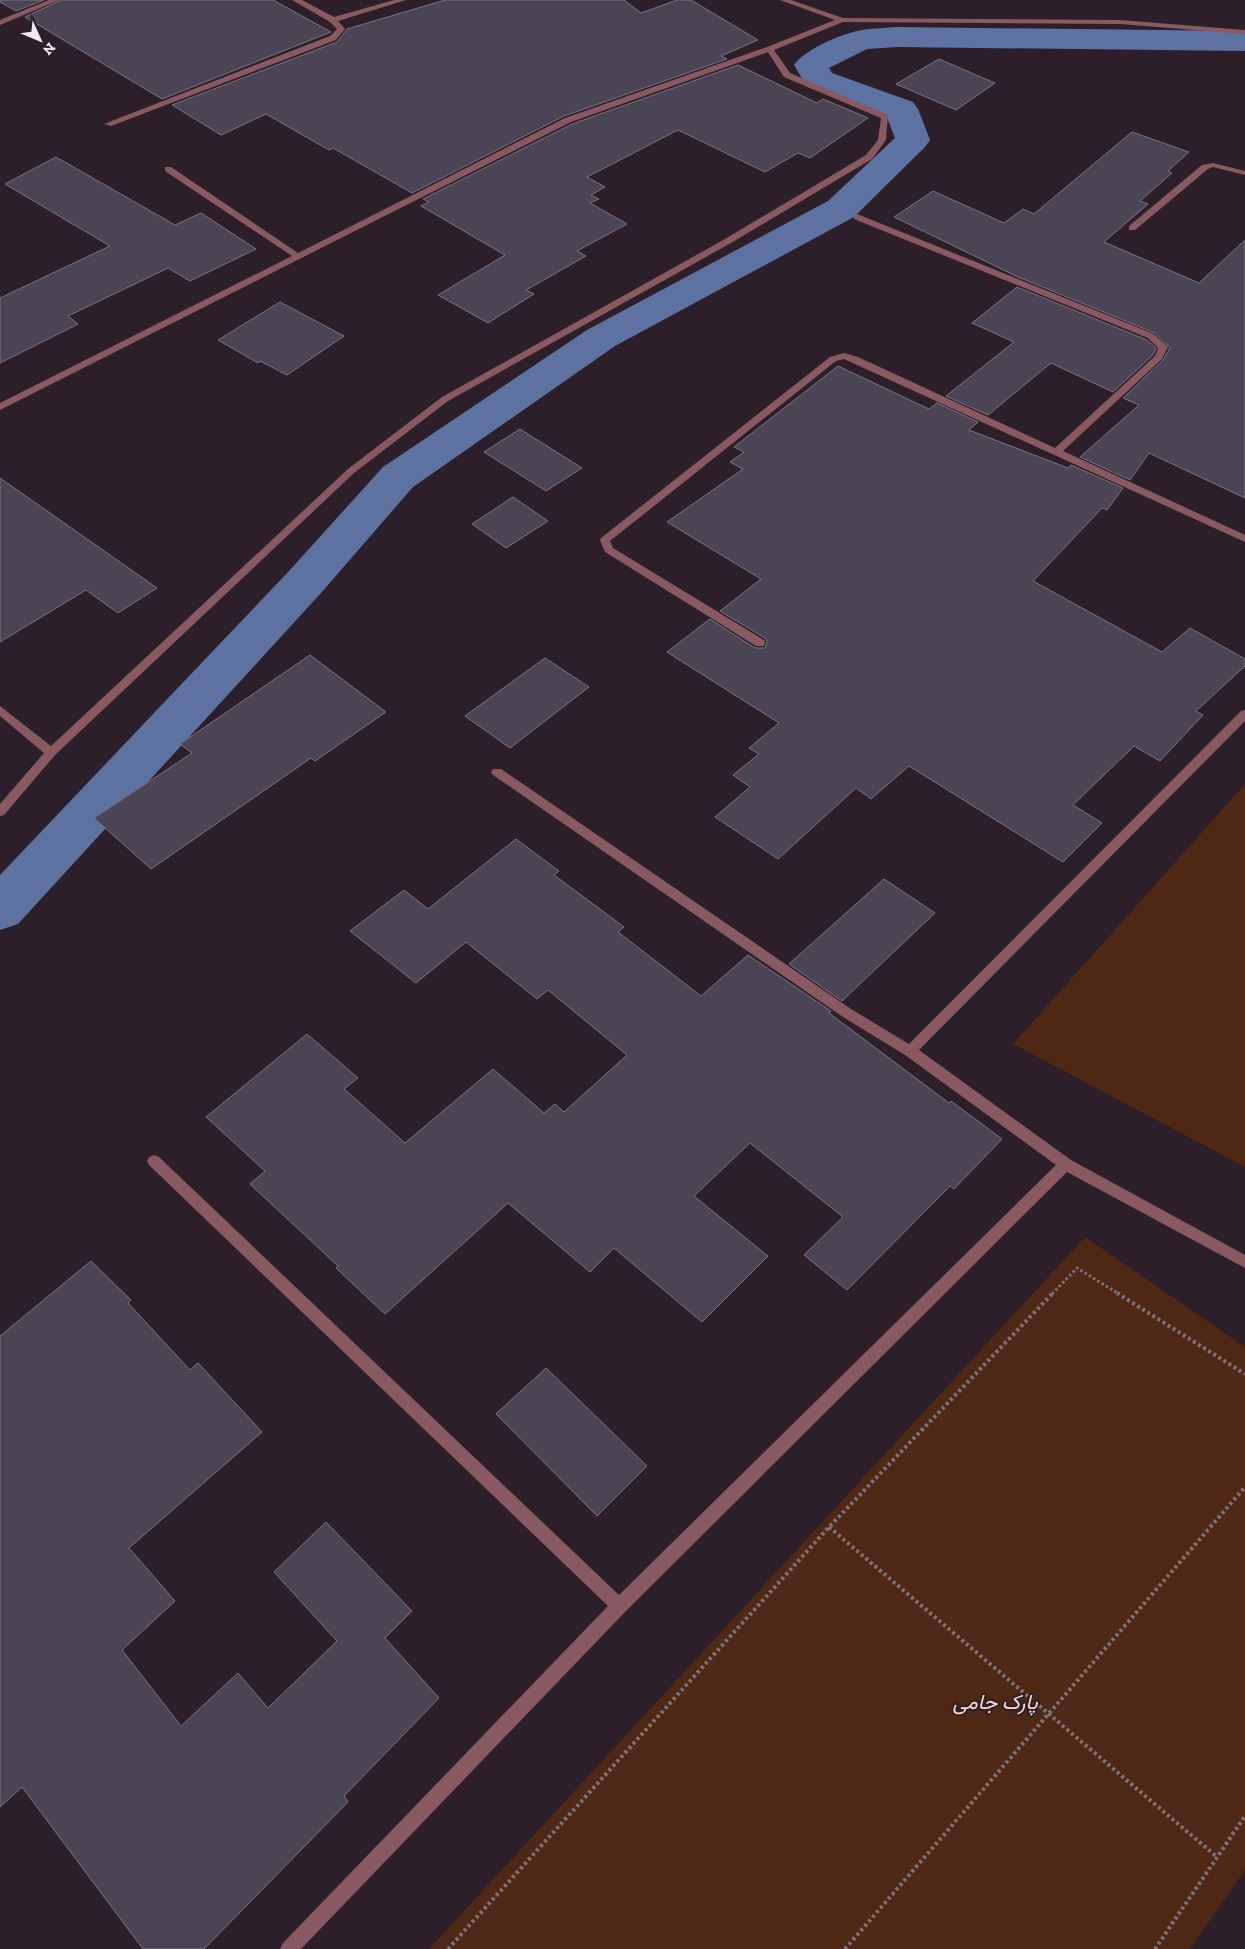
<svg xmlns="http://www.w3.org/2000/svg" width="1245" height="1949" font-family="'Zilla Slab',Vazirmatn,serif">
<style>
.green{fill:#4f2715}
.lines{fill:none;stroke-linecap:round;stroke-linejoin:round}
.canal{fill:#5e72a2;fill-rule:evenodd}
.building{fill:#4a4454;stroke:#797384}
.path-far1{stroke:#7d717a;stroke-width:3;stroke-dasharray:2.5 2.5;stroke-linecap:butt}
.path{stroke:#7d717a;stroke-width:4;stroke-dasharray:3 3;stroke-linecap:butt}
.minor{fill:#885960;fill-rule:evenodd}
.labels{text-anchor:middle;dominant-baseline:central;stroke-width:4;stroke-linejoin:round;paint-order:stroke}
.near-park-label{font-size:21px;font-style:italic;fill:#fbd8ca;stroke:#2c1f29}
</style>
<rect width="100%" height="100%" fill="#2c1f29"/>
<path class="green" d="M 1245,784 L 1245,1167 L 1013,1044 Z
M 1085,1237 L 1245,1347 L 1245,1870 L 1190,1949 L 429,1949 Z"/>
<g class="lines">
<path class="canal" d="M 897,27 L 1245,31 L 1245,51 L 897,47 L 867,49 L 829,68 L 832,73 L 913,102 L 918,109 L 930,140 L 925,147 L 854,217 L 615,346 L 413,487 L 321,593 L 18,924 L 0,930 L 0,875 L 289,571 L 383,467 L 587,330 L 828,201 L 895,138 L 886,115 L 807,87 L 794,65 C 805,49 843,33 862,30 C 874,28 885,28 897,27 Z"/>
</g>
<path class="building" d="M 0,0 L 44,0 L 16,11 L 0,2 Z
M 61,0 L 273,0 L 331,32 L 162,99 L 25,17 Z
M 445,0 L 624,0 L 641,13 L 677,0 L 691,0 L 758,40 L 721,56 L 727,59 L 564,116 L 412,193 L 333,148 L 329,150 L 266,114 L 221,135 L 172,105 L 337,42 L 347,29 Z
M 939,59 L 995,83 L 956,110 L 896,84 Z
M 738,65 L 817,103 L 823,99 L 868,118 L 810,158 L 798,153 L 765,172 L 678,130 L 587,177 L 605,187 L 591,195 L 599,199 L 590,203 L 627,224 L 577,251 L 586,256 L 526,290 L 534,294 L 488,323 L 438,295 L 505,255 L 421,206 L 429,202 L 423,199 L 572,124 Z
M 1132,132 L 1189,152 L 1168,171 L 1172,173 L 1140,201 L 1148,204 L 1104,242 L 1199,283 L 1245,240 L 1245,498 L 1149,453 L 1130,480 L 1080,457 L 1139,405 L 1123,398 L 1163,360 L 1170,348 L 1155,333 L 1018,277 L 894,217 L 933,191 L 1004,223 L 1023,209 L 1034,214 Z
M 56,157 L 175,225 L 201,213 L 256,249 L 190,281 L 168,268 L 68,316 L 78,324 L 0,363 L 0,298 L 110,246 L 5,184 Z
M 1017,287 L 1147,340 L 1156,348 L 1153,355 L 1113,392 L 1051,363 L 988,415 L 946,396 L 1014,342 L 972,323 Z
M 280,302 L 344,336 L 287,375 L 260,361 L 258,363 L 218,340 Z
M 838,366 L 929,409 L 937,403 L 978,422 L 969,430 L 1068,468 L 1071,465 L 1123,488 L 1107,510 L 1102,508 L 1033,581 L 1162,652 L 1190,628 L 1245,659 L 1245,666 L 1196,711 L 1203,715 L 1160,761 L 1134,746 L 1073,805 L 1102,823 L 1063,862 L 909,766 L 871,799 L 856,788 L 778,859 L 715,817 L 750,787 L 733,775 L 759,754 L 749,748 L 779,723 L 667,652 L 710,619 L 755,648 L 765,648 L 767,642 L 765,638 L 720,611 L 761,579 L 667,522 L 743,469 L 730,462 L 744,452 L 734,447 Z
M 520,429 L 582,468 L 546,491 L 484,452 Z
M 0,478 L 157,588 L 118,613 L 86,590 L 0,642 Z
M 513,497 L 548,521 L 506,548 L 472,524 Z
M 310,655 L 386,712 L 315,761 L 311,758 L 151,869 L 94,818 L 192,753 L 180,744 Z
M 545,658 L 589,687 L 510,748 L 465,716 Z
M 516,839 L 559,871 L 554,875 L 624,927 L 618,932 L 701,996 L 748,955 L 831,1011 L 829,1013 L 949,1103 L 951,1101 L 1002,1139 L 954,1189 L 950,1186 L 847,1290 L 804,1255 L 843,1217 L 750,1143 L 694,1196 L 768,1256 L 702,1322 L 614,1248 L 590,1272 L 508,1203 L 385,1314 L 336,1268 L 338,1266 L 250,1184 L 265,1171 L 206,1117 L 307,1034 L 358,1078 L 344,1089 L 405,1143 L 493,1069 L 544,1113 L 555,1104 L 564,1112 L 627,1055 L 548,990 L 537,999 L 466,942 L 416,983 L 350,931 L 404,890 L 428,909 Z
M 884,879 L 935,913 L 842,1001 L 789,964 Z
M 91,1261 L 131,1300 L 128,1303 L 190,1370 L 198,1363 L 262,1432 L 129,1548 L 175,1601 L 122,1650 L 181,1726 L 238,1673 L 268,1708 L 337,1641 L 274,1572 L 326,1522 L 412,1611 L 385,1638 L 439,1698 L 344,1796 L 348,1802 L 204,1949 L 143,1949 L 22,1787 L 0,1807 L 0,1336 Z
M 546,1368 L 647,1466 L 597,1516 L 496,1414 Z"/>
<g class="lines">
<path class="path-far1" d="M 1052,1294 L 1077,1268 L 1119,1294"/>
<path class="path" d="M 1117,1293 L 1245,1374
M 829,1527 L 1217,1857
M 448,1949 L 829,1527 L 1053,1293
M 845,1949 L 1245,1487
M 1155,1949 L 1245,1816"/>
<path class="minor" d="M 49,0 L 59,0 L 0,25 L 0,20 Z
M 292,0 L 302,0 L 334,17 L 394,0 L 406,0 L 338,21 L 345,29 L 336,40 L 111,126 L 104,124 L 330,36 L 337,29 L 330,22 Z
M 780,0 L 791,0 L 843,18 L 1120,20 L 1245,30 L 1245,34 L 1120,24 L 843,22 L 774,50 L 790,73 L 888,115 L 886,140 L 872,159 L 731,243 L 448,401 L 354,473 L 55,755 L 4,815 L 0,816 L 0,804 L 44,753 L 0,716 L 0,706 L 51,746 L 348,469 L 442,397 L 725,239 L 866,155 L 878,140 L 881,118 L 784,77 L 768,52 L 571,122 L 0,410 L 0,403 L 292,256 L 165,171 L 165,167 L 171,167 L 298,253 L 565,118 L 767,47 L 835,20 Z
M 1213,163 L 1245,171 L 1245,175 L 1213,167 L 1208,169 L 1135,230 L 1129,230 L 1129,226 L 1202,165 Z
M 857,214 L 1154,334 L 1168,347 L 1162,359 L 1063,451 L 1245,535 L 1245,542 L 844,359 L 836,361 L 610,541 L 613,548 L 764,640 L 765,643 L 764,646 L 756,646 L 605,552 L 600,540 L 601,538 L 830,357 L 844,353 L 858,357 L 1055,448 L 1155,356 L 1158,348 L 1148,338 L 854,219 L 854,215 Z
M 1245,710 L 1245,721 L 919,1050 L 1071,1160 L 1245,1255 L 1245,1268 L 1067,1172 L 625,1612 L 301,1949 L 280,1949 L 283,1943 L 608,1606 L 149,1165 L 147,1161 L 149,1157 L 154,1155 L 159,1157 L 619,1595 L 1056,1165 L 905,1055 L 843,1017 L 493,775 L 491,772 L 493,769 L 501,769 L 851,1009 L 909,1044 L 1241,711 Z"/>
</g>
<g class="labels">
<g class="near-park-label">
<text x="995" y="1701">پارک جامی</text>
</g>
</g>
<g transform="translate(40 40) rotate(134)" stroke="#2c1f29" stroke-width="4" paint-order="stroke">
<path d="M0-4L9 19L0 12L-9 19Z" fill="#f4eaf1"/>
<text y="-8" font-size="14" font-weight="bold" text-anchor="middle" fill="#f4eaf1">N</text>
</g>
</svg>
